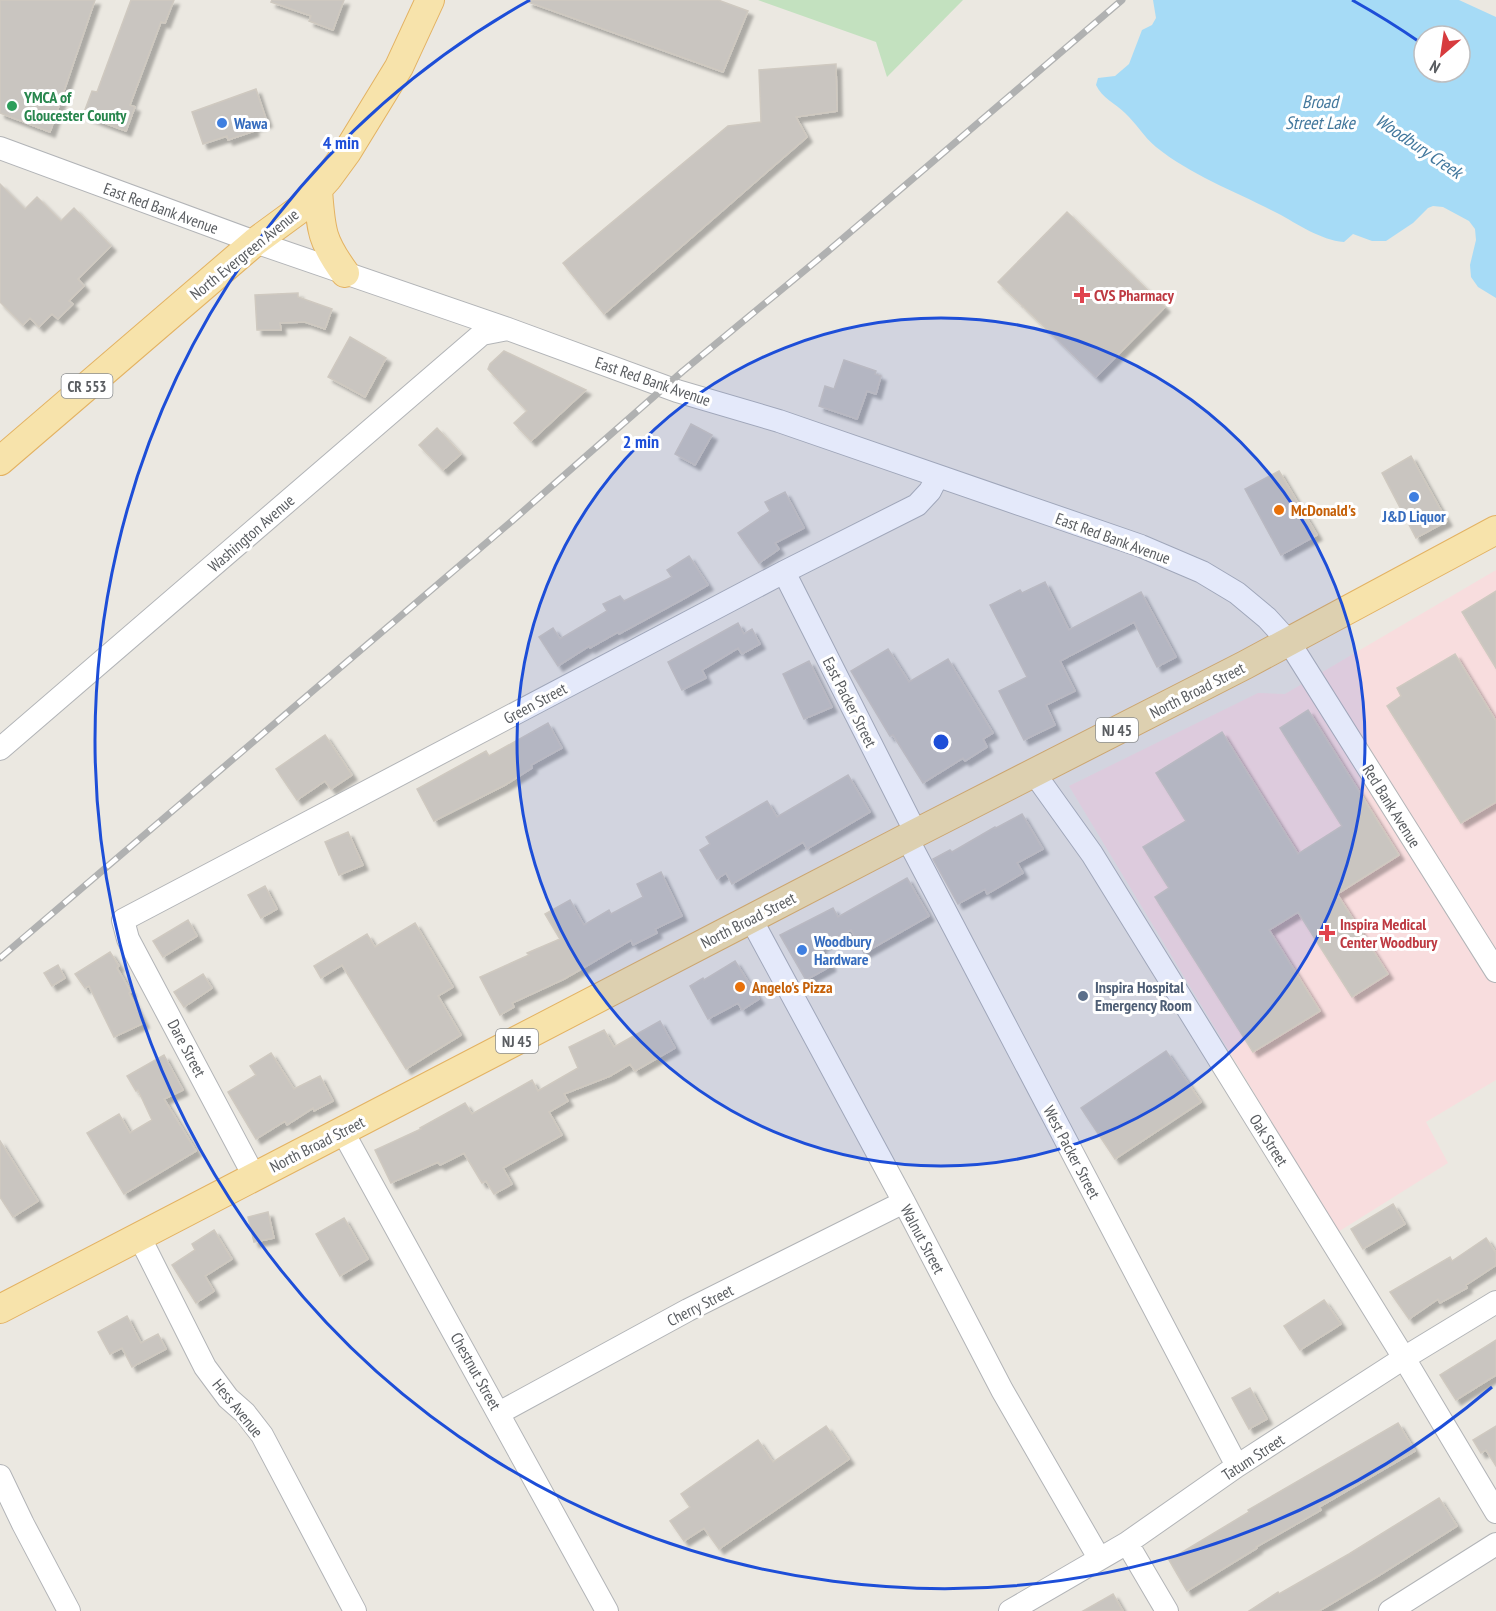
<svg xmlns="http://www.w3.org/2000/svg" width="1496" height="1611" font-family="'PT Sans Narrow',sans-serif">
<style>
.medical{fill:#f8ddde}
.green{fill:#c3e1bf}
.water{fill:#a6dbf6;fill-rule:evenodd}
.building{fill:#c9c5c0;stroke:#cfc9c0;stroke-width:1.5;filter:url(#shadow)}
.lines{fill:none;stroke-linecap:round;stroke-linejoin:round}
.minor-casing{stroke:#b2b4b7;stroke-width:24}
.major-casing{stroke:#e3b262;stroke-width:30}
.minor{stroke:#fff;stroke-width:22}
.major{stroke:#f7e3ab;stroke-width:28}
.rail-casing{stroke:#b0b1b1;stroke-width:7}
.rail{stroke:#fff;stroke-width:4.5;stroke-dasharray:14;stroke-linecap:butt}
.ring{fill:none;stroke:#1d4ed8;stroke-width:3}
.leisure-dot{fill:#2e9e5b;stroke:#fff;stroke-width:2}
.shop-dot{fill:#3f7fe0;stroke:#fff;stroke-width:2}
.health-dot{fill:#e0444e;stroke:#fff;stroke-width:2}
.food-dot{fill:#e8710a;stroke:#fff;stroke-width:2}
.service-dot{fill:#5c6f8a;stroke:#fff;stroke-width:2}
.labels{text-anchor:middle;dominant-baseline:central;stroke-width:6;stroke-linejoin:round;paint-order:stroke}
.shield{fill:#fff;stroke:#8c8e90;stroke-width:1.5}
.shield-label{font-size:15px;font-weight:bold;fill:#5a5d61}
.leisure-label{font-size:16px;font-weight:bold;fill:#27864d;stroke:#fff;text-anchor:start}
.shop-label{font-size:16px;font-weight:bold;fill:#366cbe;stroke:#fff;text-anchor:start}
.street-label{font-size:16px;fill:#5a5d61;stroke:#fff}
.health-label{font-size:16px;font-weight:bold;fill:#be3a42;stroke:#fff;text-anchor:start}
.food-label{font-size:16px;font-weight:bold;fill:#c56008;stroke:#fff;text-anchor:start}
.service-label{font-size:16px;font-weight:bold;fill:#4e5e75;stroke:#fff;text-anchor:start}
.water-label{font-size:18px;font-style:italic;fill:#43789d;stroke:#fff}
.centre{fill:#1d4ed8;stroke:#fff;stroke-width:3}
.ring-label{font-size:18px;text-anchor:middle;font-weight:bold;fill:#1d4ed8;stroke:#fff;stroke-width:6;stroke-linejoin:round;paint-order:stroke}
</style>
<defs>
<filter id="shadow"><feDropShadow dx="5" dy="5" stdDeviation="1.5" flood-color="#0004"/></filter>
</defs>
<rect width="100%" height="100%" fill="#ebe8e1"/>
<path class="medical" d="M 1496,570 L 1496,1080 L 1426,1122 L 1448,1163 L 1338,1232 L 1069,786 L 1258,693 L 1285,694 Z"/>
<path class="green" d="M 758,0 L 963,0 L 887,77 L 876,42 Z"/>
<path class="water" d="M 1153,0 L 1459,0 L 1496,17 L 1496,298 L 1478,287 L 1471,277 L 1470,265 L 1476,240 L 1475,229 L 1469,221 L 1443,207 L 1433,206 L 1428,208 L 1413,223 L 1386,241 L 1372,241 L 1353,234 L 1344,242 C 1320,240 1298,224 1277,213 C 1237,192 1192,176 1156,147 C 1144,137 1136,123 1125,113 C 1115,103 1102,98 1096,85 L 1098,78 L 1115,76 L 1129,64 L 1142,30 L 1152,25 L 1156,18 ZM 1424,36 L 1460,36 L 1460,72 L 1424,72 Z"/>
<path class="building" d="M 0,0 L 95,0 L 50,132 L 0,113 Z
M 131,0 L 174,0 L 165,23 L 161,22 L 130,105 L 135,107 L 126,131 L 83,115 L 92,91 L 97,92 Z
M 272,0 L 344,0 L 333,30 L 309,21 L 311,16 L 271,2 Z
M 528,0 L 718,0 L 748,11 L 723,72 L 528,2 Z
M 836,64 L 837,111 L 796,117 L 807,137 L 604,314 L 563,263 L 728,126 L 761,122 L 759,70 Z
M 256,89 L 267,122 L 253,127 L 254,131 L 228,140 L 227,136 L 203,144 L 192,112 Z
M 0,184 L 25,209 L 37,197 L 61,221 L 74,208 L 111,246 L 78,279 L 84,286 L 69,301 L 73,304 L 58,319 L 52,314 L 39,327 L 30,318 L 23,325 L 0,302 Z
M 1067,212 L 1165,307 L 1096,377 L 998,282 Z
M 298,293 L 298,297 L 332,309 L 325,329 L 305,322 L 280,323 L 281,330 L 257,330 L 255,295 Z
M 350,337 L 386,358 L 365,397 L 328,377 Z
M 504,351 L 586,390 L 531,441 L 514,423 L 527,411 L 488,369 L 490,364 Z
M 844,360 L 876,371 L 875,374 L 881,376 L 876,394 L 867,391 L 857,419 L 819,406 L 825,386 L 834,389 Z
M 691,424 L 712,435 L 695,465 L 675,454 Z
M 437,428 L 461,454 L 443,470 L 419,445 Z
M 1411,456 L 1447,521 L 1416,538 L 1382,473 Z
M 1279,471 L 1317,535 L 1281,555 L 1245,489 Z
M 785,492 L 804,528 L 775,543 L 779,549 L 759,563 L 738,533 L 770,511 L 765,502 Z
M 689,556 L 708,585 L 685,598 L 619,634 L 618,632 L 590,648 L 589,646 L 558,666 L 539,637 L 553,628 L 560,639 L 607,611 L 603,604 L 620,596 L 624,601 L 672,577 L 667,570 Z
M 1045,582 L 1069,630 L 1141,592 L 1176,657 L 1157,667 L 1134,622 L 1060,661 L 1075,691 L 1046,705 L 1055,725 L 1024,740 L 999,691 L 1027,677 L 990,605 L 1020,590 L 1022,593 Z
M 1496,591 L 1496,668 L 1462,612 Z
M 738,623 L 744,634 L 752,629 L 760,644 L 742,654 L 738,648 L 702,670 L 706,678 L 682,690 L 668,662 Z
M 888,649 L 909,682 L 948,659 L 993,733 L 983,739 L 987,747 L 965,761 L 963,758 L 923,783 L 893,735 L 890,736 L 851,671 Z
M 1455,654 L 1496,721 L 1496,802 L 1461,823 L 1387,706 L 1401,696 L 1397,688 Z
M 809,661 L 832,707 L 804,719 L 783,674 Z
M 1308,710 L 1399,855 L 1337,894 L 1388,974 L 1352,997 L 1298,912 L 1269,930 L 1320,1011 L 1253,1052 L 1155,897 L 1169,888 L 1143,847 L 1186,821 L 1156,773 L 1222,732 L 1298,854 L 1342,826 L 1280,728 Z
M 548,723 L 562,748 L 531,765 L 532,768 L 505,785 L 434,821 L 417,789 L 486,751 L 489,756 Z
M 325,735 L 352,775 L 331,789 L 325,781 L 297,800 L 276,769 Z
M 848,775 L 870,812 L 807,849 L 803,842 L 732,884 L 726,873 L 717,879 L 700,850 L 710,844 L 706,837 L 767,801 L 777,817 Z
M 1022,814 L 1043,849 L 1017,863 L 1023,873 L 987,894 L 985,889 L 958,904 L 933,859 L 950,850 L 952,852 L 995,827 L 996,828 Z
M 348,832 L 363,865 L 339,875 L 325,842 Z
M 661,872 L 682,916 L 655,929 L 657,933 L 633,945 L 631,940 L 564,979 L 512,1003 L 514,1007 L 500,1015 L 480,977 L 529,955 L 527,953 L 560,939 L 545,914 L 570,900 L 584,925 L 609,910 L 611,914 L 643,897 L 637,884 Z
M 907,878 L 929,916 L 864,953 L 851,930 L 820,947 L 831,966 L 806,980 L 780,935 L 833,908 L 838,917 Z
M 265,886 L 277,909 L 261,918 L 248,895 Z
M 188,920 L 197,936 L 163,957 L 153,941 Z
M 415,923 L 453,987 L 438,996 L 461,1035 L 406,1069 L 342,965 L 321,978 L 314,966 L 367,934 L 375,947 Z
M 110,952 L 119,966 L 117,968 L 131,992 L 129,993 L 144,1023 L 114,1037 L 89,986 L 85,988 L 75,974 Z
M 735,961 L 759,999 L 742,1010 L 738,1003 L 708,1019 L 690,986 L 703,978 L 704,980 Z
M 58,965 L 65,978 L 52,986 L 44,973 Z
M 203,974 L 212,988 L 184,1007 L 174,992 Z
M 660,1021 L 675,1048 L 635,1071 L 630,1064 L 610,1076 L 564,1094 L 568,1101 L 549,1112 L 562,1135 L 503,1168 L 512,1184 L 494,1194 L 486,1181 L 482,1183 L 464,1153 L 440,1165 L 438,1162 L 391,1183 L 375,1150 L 421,1129 L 420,1128 L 465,1103 L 472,1114 L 532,1080 L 538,1091 L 578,1068 L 569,1047 L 604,1030 L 614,1047 Z
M 1166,1051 L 1201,1102 L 1115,1159 L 1081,1108 Z
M 271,1053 L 294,1089 L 320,1076 L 333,1101 L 314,1111 L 313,1108 L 287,1125 L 285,1121 L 256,1139 L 228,1092 L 256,1075 L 250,1066 Z
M 164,1055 L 183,1090 L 164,1099 L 196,1151 L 124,1194 L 87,1133 L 119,1114 L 130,1133 L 152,1120 L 138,1090 L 136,1091 L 127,1076 Z
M 0,1141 L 38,1201 L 13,1217 L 0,1197 Z
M 1393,1204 L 1405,1224 L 1363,1249 L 1351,1229 Z
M 268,1212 L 274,1238 L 254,1242 L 248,1217 Z
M 344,1218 L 368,1259 L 340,1276 L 316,1234 Z
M 214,1230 L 232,1259 L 205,1276 L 214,1291 L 196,1303 L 172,1265 L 195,1250 L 192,1244 Z
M 1486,1238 L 1496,1253 L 1496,1265 L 1466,1285 L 1467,1288 L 1440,1303 L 1438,1299 L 1409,1319 L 1390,1292 L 1450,1257 L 1452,1261 Z
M 1324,1300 L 1341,1324 L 1300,1350 L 1284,1326 Z
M 127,1316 L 141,1343 L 158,1334 L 166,1349 L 132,1367 L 122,1348 L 110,1354 L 98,1332 Z
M 1496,1340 L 1496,1375 L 1456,1400 L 1440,1375 Z
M 1250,1388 L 1267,1419 L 1249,1429 L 1232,1398 Z
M 1398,1423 L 1415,1451 L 1319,1507 L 1321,1510 L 1256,1547 L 1257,1548 L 1187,1591 L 1169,1560 L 1249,1512 L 1248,1510 Z
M 826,1426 L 849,1459 L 719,1549 L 704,1528 L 684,1541 L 670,1521 L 690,1507 L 681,1494 L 758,1440 L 773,1462 Z
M 1496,1426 L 1496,1466 L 1486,1450 L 1481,1453 L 1473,1440 Z
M 1439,1498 L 1457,1526 L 1378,1576 L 1319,1611 L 1249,1611 L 1278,1592 L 1279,1594 L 1349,1554 Z
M 1113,1594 L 1123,1611 L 1083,1611 Z"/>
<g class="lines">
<defs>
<path id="minor" d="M 0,148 L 255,242 L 508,329 L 677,391 L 779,421 L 1141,546 L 1202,572 L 1237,593 L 1267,618 L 1289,642 L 1496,971
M 784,572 L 916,833
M 0,749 L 482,334 L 508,329
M 1034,773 L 1092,854 L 1404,1358 L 1496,1512
M 907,838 L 1237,1466
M 751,919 L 904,1202 L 1002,1390 L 1099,1558
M 343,1132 L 607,1611
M 254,1176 L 128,939 L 123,920 L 784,572 L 917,505 L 930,491 L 937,477
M 139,1236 L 205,1367 L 228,1398 L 245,1413 L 262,1435 L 355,1611
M 499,1413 L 688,1310 L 904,1202
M 0,1476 L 23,1524 L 69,1611
M 1127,1543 L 1167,1611
M 1010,1611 L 1127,1543 L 1237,1466 L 1404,1358 L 1496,1302
M 1390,1611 L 1496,1544"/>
<path id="major" d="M 318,190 C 321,230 321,240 345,273
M 0,461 L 255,242 L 300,209 L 328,178 L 347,152 L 399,67 L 430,0
M 0,1309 L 916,833 L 1245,665 L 1496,530"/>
</defs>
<use href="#minor" class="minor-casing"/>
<use href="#major" class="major-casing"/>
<use href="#minor" class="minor"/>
<use href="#major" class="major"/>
<defs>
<path id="rail" d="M 0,958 L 512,521 L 683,371 L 827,252 L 1122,0"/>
</defs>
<use href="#rail" class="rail-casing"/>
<use href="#rail" class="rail"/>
</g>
<circle cx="941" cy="742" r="424" fill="#1d4ed8" fill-opacity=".12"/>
<g class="ring">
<circle cx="941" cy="742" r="424"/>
<path d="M1492 1387A848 848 0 1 1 530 0M1352 0A848 848 0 0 1 1421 43"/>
</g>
<circle class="leisure-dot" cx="12" cy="106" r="6"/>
<g class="shop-dot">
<circle cx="222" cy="123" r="6"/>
<circle cx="1414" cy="497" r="6"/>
<circle cx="802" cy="950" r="6"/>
</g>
<g class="health-dot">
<path d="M1079 286h6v6h6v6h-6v6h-6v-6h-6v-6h6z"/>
<path d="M1324 924h6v6h6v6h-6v6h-6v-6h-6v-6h6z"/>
</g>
<g class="food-dot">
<circle cx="1279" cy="510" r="6"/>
<circle cx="740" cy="987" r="6"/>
</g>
<circle class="service-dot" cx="1083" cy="996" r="6"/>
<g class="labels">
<g class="shield">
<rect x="61.5" y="374" width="51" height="24" rx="4.5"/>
<rect x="1096" y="718" width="42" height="24" rx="4.5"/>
<rect x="496" y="1029" width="42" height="24" rx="4.5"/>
</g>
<g class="shield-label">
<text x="87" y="386">CR 553</text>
<text x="1117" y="730">NJ 45</text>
<text x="517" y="1041">NJ 45</text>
</g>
<g class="leisure-label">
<text x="24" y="97">YMCA of<tspan x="24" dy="18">Gloucester County</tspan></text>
</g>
<g class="shop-label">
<text x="234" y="123">Wawa</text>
<text x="1414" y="516" text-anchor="middle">J&amp;D Liquor</text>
<text x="814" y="941">Woodbury<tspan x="814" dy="18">Hardware</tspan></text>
</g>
<g class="street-label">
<text transform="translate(161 208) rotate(20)">East Red Bank Avenue</text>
<text transform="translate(244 254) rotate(-39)">North Evergreen Avenue</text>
<text transform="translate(653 381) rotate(19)">East Red Bank Avenue</text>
<text transform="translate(251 533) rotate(-41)">Washington Avenue</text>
<text transform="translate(1113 538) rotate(20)">East Red Bank Avenue</text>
<text transform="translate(1197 690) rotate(-27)">North Broad Street</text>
<text transform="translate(850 702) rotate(63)">East Packer Street</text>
<text transform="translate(535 703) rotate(-28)">Green Street</text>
<text transform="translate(1392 806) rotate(58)">Red Bank Avenue</text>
<text transform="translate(748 920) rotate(-27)">North Broad Street</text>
<text transform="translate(187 1048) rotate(62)">Dare Street</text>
<text transform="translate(1269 1140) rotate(58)">Oak Street</text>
<text transform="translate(317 1144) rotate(-27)">North Broad Street</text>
<text transform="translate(1072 1152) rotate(62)">West Packer Street</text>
<text transform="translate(923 1239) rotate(62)">Walnut Street</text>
<text transform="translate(700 1305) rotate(-27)">Cherry Street</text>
<text transform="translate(476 1371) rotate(61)">Chestnut Street</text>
<text transform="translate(238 1408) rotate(51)">Hess Avenue</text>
<text transform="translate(1253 1457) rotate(-33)">Tatum Street</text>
</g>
<g class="health-label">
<text x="1094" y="295">CVS Pharmacy</text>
<text x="1340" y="924">Inspira Medical<tspan x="1340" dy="18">Center Woodbury</tspan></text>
</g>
<g class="food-label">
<text x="1291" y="510">McDonald's</text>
<text x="752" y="987">Angelo's Pizza</text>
</g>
<g class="service-label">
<text x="1095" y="987">Inspira Hospital<tspan x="1095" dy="18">Emergency Room</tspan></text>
</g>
<g class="water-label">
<text x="1320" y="101">Broad<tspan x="1320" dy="21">Street Lake</tspan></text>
<text transform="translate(1419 146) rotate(34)">Woodbury Creek</text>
</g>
</g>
<circle cx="941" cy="742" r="9" class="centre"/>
<g class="ring-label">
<text x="341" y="149">4 min</text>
<text x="641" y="448">2 min</text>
</g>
<g transform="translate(1442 54) rotate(209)"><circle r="28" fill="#ffffff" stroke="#bdbec0" stroke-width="1.5"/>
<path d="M0-4.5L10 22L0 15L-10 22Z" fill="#d73b3e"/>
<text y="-9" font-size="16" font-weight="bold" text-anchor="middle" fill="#5a5d61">N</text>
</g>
</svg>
